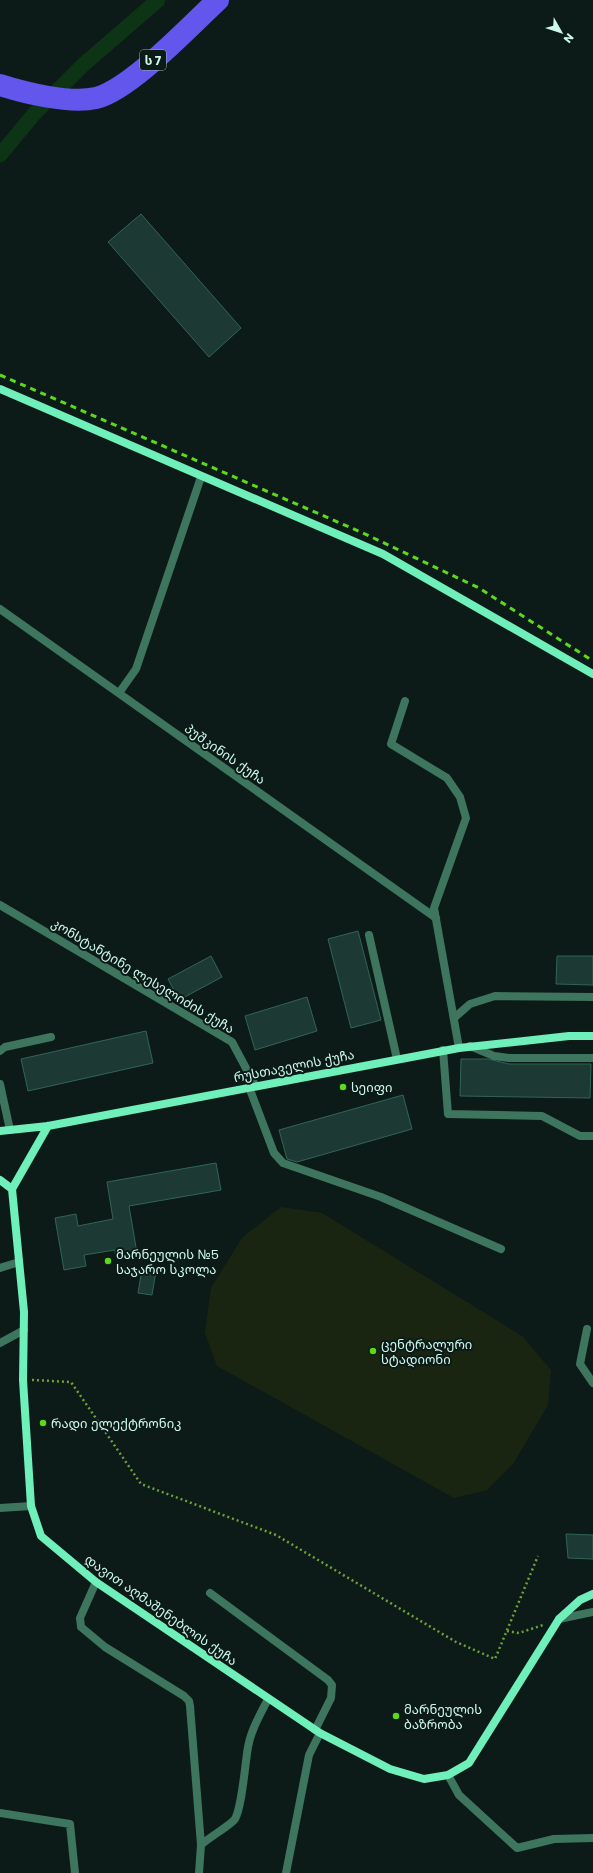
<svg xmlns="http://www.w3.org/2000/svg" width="593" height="1873" font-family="Poppins,'Noto Sans Georgian',sans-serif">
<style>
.green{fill:#1a2511}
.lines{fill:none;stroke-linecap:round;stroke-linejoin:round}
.canal{stroke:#0d3415;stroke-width:15}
.building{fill:#1c3a33;stroke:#306457}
.path{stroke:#6ea13a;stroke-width:2.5;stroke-dasharray:2 3;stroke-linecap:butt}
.lane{stroke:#3d755f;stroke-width:8}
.street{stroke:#3d755f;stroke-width:8}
.secondary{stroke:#6fefba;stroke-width:8}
.highway{stroke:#6256ec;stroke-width:22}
.rail{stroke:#5bda19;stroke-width:3;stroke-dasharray:6 5;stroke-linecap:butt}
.poi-dot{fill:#5bda19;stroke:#0d1b18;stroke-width:1.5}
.labels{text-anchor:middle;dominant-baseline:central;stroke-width:4;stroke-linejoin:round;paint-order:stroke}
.shield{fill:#0d1b18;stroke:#93b6ac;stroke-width:1}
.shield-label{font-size:12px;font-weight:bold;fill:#cdf9eb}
.street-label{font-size:13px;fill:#cdf9eb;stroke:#0d1b18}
.poi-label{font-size:13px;fill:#cdf9eb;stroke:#0d1b18;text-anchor:start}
</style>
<rect width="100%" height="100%" fill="#0d1b18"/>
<path class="green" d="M 281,1207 L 322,1213 L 522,1336 L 551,1370 L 548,1405 L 513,1464 L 487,1490 L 454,1498 L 217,1366 L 205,1333 L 211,1288 L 242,1238 Z"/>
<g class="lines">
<path class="canal" d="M 0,155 L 34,114 L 83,65 L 158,0"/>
</g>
<path class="building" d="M 141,214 L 241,328 L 209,357 L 108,242 Z
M 358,931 L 381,1020 L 351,1028 L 328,939 Z
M 211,956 L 222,977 L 179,1000 L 168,979 Z
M 557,956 L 593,956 L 593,985 L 556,984 Z
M 307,997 L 317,1031 L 255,1050 L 245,1016 Z
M 146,1031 L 153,1063 L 28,1091 L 21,1059 Z
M 461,1059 L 488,1059 L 509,1064 L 591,1064 L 590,1098 L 460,1096 Z
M 403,1095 L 412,1129 L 297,1162 L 287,1159 L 279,1130 Z
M 216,1163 L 221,1190 L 129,1206 L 137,1253 L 116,1257 L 115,1250 L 84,1255 L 86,1266 L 64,1270 L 55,1218 L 76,1214 L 78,1226 L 113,1219 L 107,1182 Z
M 142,1269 L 156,1271 L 152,1295 L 138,1293 Z
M 566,1534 L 593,1535 L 593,1559 L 568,1558 Z"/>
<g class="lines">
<path class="path" d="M 32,1380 L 71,1382 L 141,1484 L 276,1535 L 456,1642 L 495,1659 L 538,1556
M 507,1631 L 519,1633 L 543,1625"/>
<path class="lane" d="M 369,935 L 397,1059
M 454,1018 L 470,1004 L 495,996 L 593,997
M 443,1050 L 448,1114 L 542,1116 L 580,1136 L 593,1136
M 0,1051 L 5,1047 L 51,1037
M 0,1084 L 10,1130
M 249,1087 L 274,1153 L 283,1163 L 381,1197 L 501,1249
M 96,1582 L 80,1618 L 81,1627 L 105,1647 L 184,1696 L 189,1701 L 190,1706 L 201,1845
M 210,1593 L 328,1680 L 332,1685 L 331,1698 L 315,1730
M 559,1619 L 593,1612
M 448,1775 L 459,1795 L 517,1848 L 554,1839 L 593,1838
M 199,1873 L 201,1845 C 208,1838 231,1825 235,1819 C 242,1807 245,1764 248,1747 C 251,1730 260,1715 268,1699"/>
<path class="street" d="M 0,609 L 436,918
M 119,693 L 136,669 L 201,477
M 405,701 L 391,744 L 447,778 L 460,797 L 466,818 L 434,908 L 459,1048
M 0,905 L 232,1042 L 255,1085
M 470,1046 L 494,1056 L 509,1058 L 593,1058
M 0,1268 L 19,1262
M 587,1329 L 580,1364 L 593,1383
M 0,1343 L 24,1330
M 0,1508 L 31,1506
M 0,1813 L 70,1824 L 75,1873
M 286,1873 L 309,1755 L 320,1733"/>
<path class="secondary" d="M 0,389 L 383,554 L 593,674
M 48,1126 L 12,1189 L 24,1312 L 23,1380 L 31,1506 L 41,1536 L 96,1582 L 320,1733 L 390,1769 L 424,1779 L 448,1775 L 469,1763 L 559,1619 L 580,1600 L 593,1594
M 0,1131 L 48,1126 L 459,1048 L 569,1036 L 593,1036
M 0,1180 L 12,1189"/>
<path class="highway" d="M 0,85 C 25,93 70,104 96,98 C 130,90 190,26 218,0"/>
<path class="rail" d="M 0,375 L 363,533 L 479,588 L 593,661"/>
</g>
<g class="poi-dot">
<circle cx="343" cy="1087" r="4"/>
<circle cx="108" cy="1261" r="4"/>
<circle cx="373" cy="1351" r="4"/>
<circle cx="43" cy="1423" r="4"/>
<circle cx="396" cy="1716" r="4"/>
</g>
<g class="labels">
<rect class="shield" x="140" y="50" width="26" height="20" rx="3"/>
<g class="shield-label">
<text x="153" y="60">ს 7</text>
</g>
<g class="street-label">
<text transform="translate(225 754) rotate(35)">პუშკინის ქუჩა</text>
<text transform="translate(143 976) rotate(31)">კონსტანტინე ლესელიძის ქუჩა</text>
<text transform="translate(294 1066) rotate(-11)">რუსთაველის ქუჩა</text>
<text transform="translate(161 1610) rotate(35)">დავით აღმაშენებლის ქუჩა</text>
</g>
<g class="poi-label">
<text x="351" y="1087">სეიფი</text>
<text x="116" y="1254">მარნეულის №5<tspan x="116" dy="15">საჯარო სკოლა</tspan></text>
<text x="381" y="1344">ცენტრალური<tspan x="381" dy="15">სტადიონი</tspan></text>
<text x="51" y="1423">რადი ელექტრონიკ</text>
<text x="404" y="1709">მარნეულის<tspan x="404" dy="15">ბაზრობა</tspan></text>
</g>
</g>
<g transform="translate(561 32) rotate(129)" stroke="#0d1b18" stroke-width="3" paint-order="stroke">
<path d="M0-3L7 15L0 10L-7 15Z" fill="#cdf9eb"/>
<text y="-6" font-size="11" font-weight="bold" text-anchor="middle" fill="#cdf9eb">N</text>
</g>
</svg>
